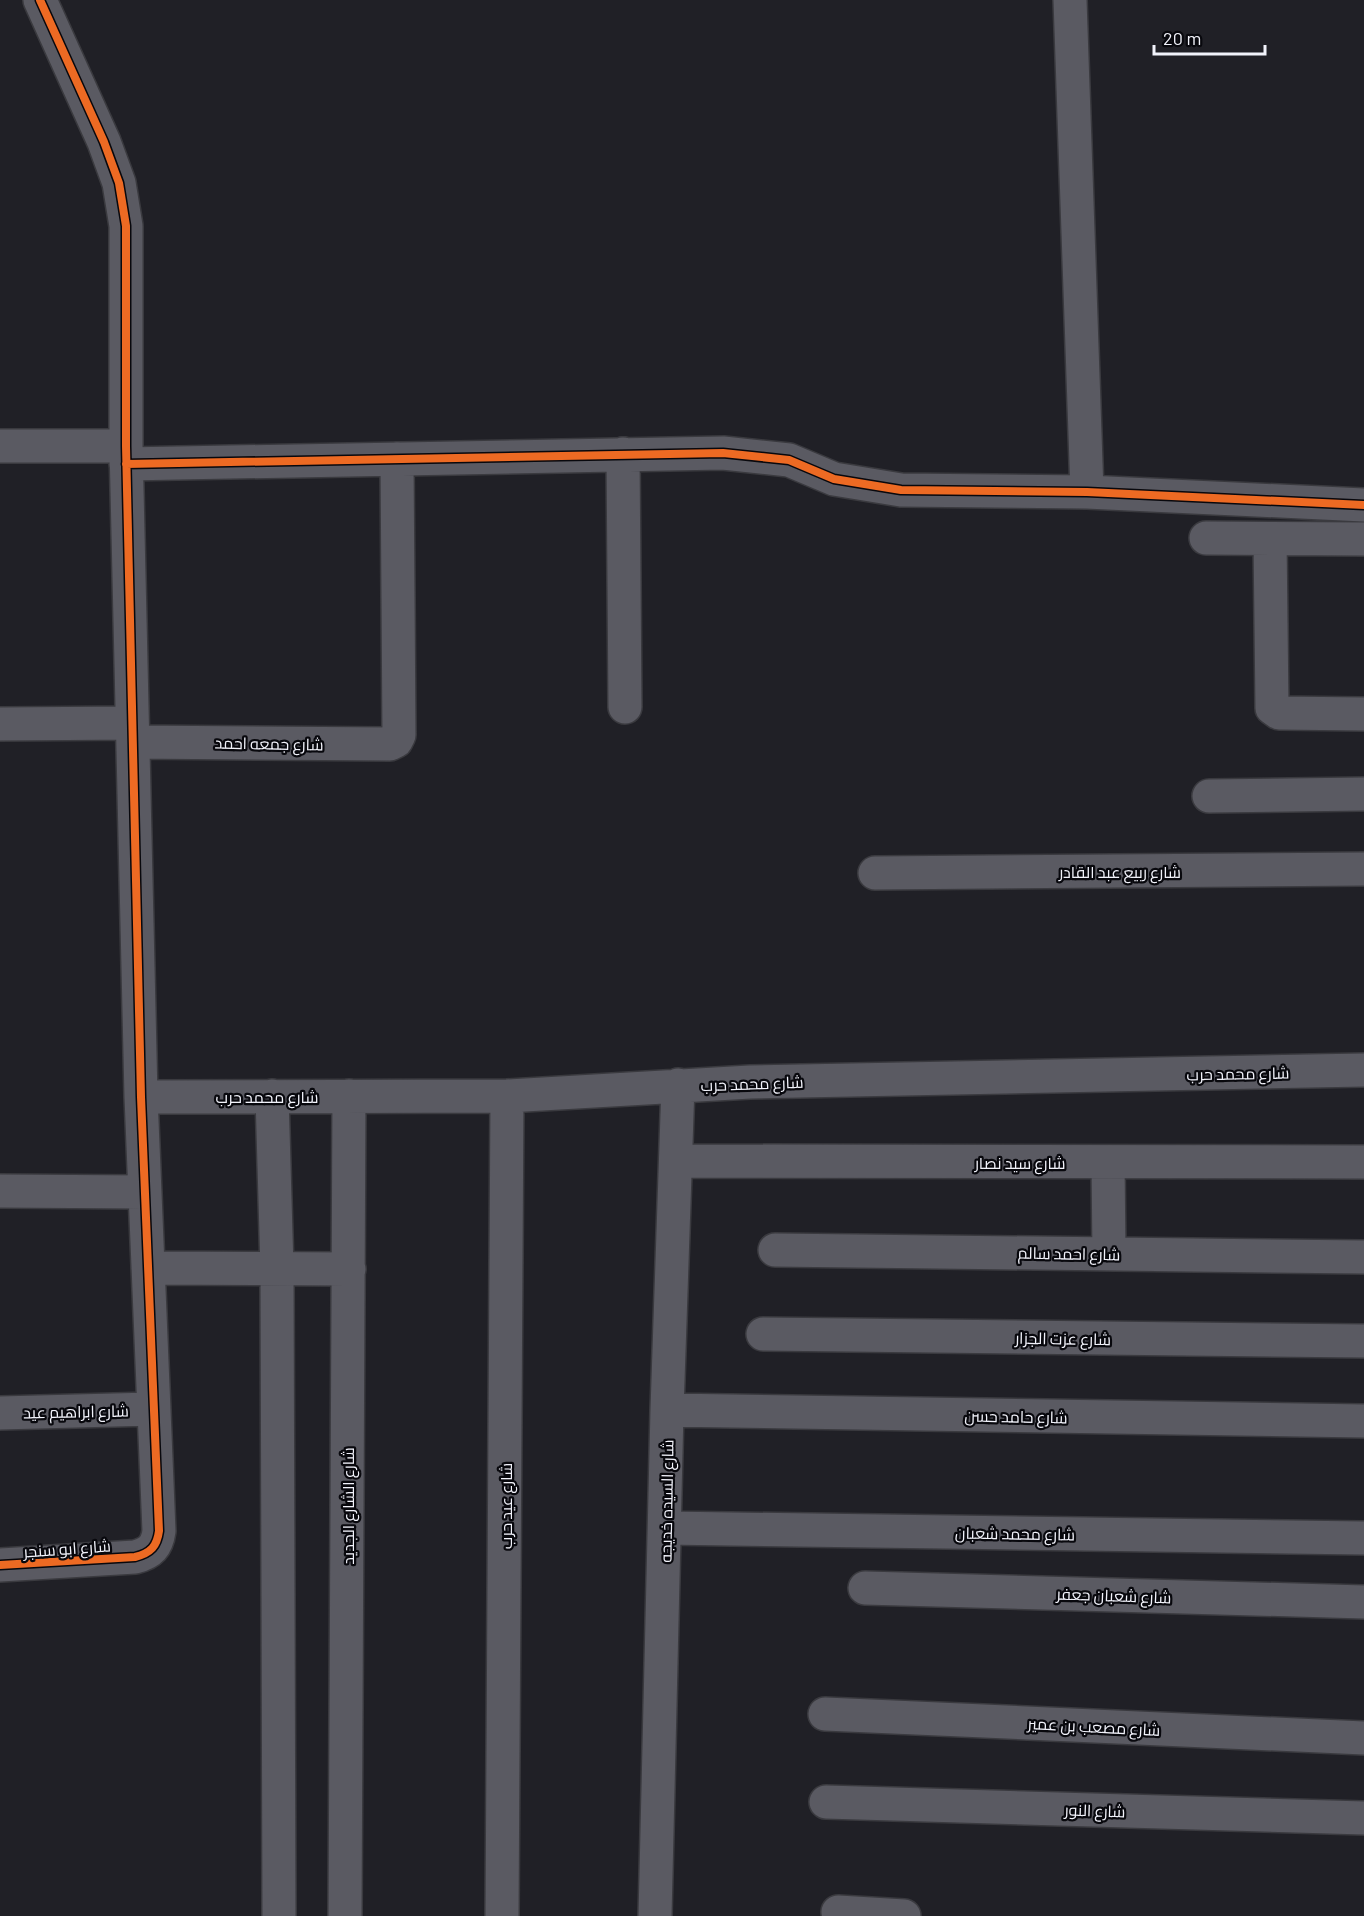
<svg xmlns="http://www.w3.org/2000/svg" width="1364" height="1916" font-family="Barlow,Cairo,sans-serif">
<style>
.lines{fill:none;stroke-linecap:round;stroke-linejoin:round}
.minor-casing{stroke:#3a3a3f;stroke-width:36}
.minor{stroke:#5a5a62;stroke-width:33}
.cycleway-casing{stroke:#08080d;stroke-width:11}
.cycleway{stroke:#ed6a23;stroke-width:8}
.labels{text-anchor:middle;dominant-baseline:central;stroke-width:4.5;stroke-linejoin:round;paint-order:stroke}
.street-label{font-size:16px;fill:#f2f3fb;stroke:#08080d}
</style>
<rect width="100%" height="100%" fill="#202026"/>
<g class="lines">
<defs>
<path id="minor" d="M 1070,0 L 1087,492
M 0,446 L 126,446
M 623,454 L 625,707
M 126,464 L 723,453 L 789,460 L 834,479 L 901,490 L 1087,492 L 1364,505
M 1206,538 L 1364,539
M 1270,539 L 1272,708 L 1279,713 L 1364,714
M 0,724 L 132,723
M 133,742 L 390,744 L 396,741 L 399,735 L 397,459
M 1209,796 L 1364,794
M 875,873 L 1364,869
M 272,1096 L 277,1269 L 279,1916
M 141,1097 L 507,1096 L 750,1082 L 1364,1070
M 676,1161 L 1364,1162
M 1108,1162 L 1109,1254
M 0,1191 L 144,1192
M 775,1250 L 1364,1257
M 148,1268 L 349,1269
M 763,1334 L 1364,1341
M 667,1410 L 1364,1421
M 0,1413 L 152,1409
M 666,1528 L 1364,1538
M 0,1565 L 135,1557 C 151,1553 157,1546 159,1531 L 141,1097 L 126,446 L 126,226 L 119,183 L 104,142 L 40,0
M 865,1588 L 1364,1602
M 825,1714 L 1364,1738
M 826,1802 L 1364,1818
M 838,1912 L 904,1916
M 345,1916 L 349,1096
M 502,1916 L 507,1096
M 655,1916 L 667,1410 L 678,1085"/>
</defs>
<use href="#minor" class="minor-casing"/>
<use href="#minor" class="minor"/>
<defs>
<path id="cycleway" d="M 126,464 L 723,453 L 789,460 L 834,479 L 901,490 L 1087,492 L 1364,505
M 0,1565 L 135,1557 C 151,1553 157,1546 159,1531 L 141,1097 L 126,446 L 126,226 L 119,183 L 104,142 L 40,0"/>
</defs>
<use href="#cycleway" class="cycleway-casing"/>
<use href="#cycleway" class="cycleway"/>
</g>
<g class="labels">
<g class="street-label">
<text transform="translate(269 743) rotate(1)">شارع جمعه احمد</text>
<text x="1120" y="871">شارع ربيع عبد القادر</text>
<text transform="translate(1238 1073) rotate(-1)">شارع محمد حرب</text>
<text transform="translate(752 1083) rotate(-2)">شارع محمد حرب</text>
<text x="267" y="1096">شارع محمد حرب</text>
<text x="1020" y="1162">شارع سيد نصار</text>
<text transform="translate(1069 1253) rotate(1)">شارع احمد سالم</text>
<text transform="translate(1063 1338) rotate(1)">شارع عزت الجزار</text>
<text transform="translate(76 1411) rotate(-1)">شارع ابراهيم عيد</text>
<text transform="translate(1016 1416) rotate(1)">شارع حامد حسن</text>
<text transform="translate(666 1501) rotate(-89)">شارع السيده خديجه</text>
<text transform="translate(347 1506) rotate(-90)">شارع الشارع الجديد</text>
<text transform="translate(505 1506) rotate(-90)">شارع عيد حرب</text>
<text transform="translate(1015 1533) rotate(1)">شارع محمد شعبان</text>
<text transform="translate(67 1548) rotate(-4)">شارع ابو سنجر</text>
<text transform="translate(1114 1595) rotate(2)">شارع شعبان جعفر</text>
<text transform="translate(1094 1726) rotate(3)">شارع مصعب بن عمير</text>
<text transform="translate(1095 1810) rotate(2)">شارع النور</text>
</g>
</g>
<path d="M1154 45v9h111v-9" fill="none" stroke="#f2f3fb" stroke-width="3"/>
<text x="1163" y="45" font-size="18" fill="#f2f3fb" stroke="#08080d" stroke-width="4.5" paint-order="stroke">20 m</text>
</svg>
